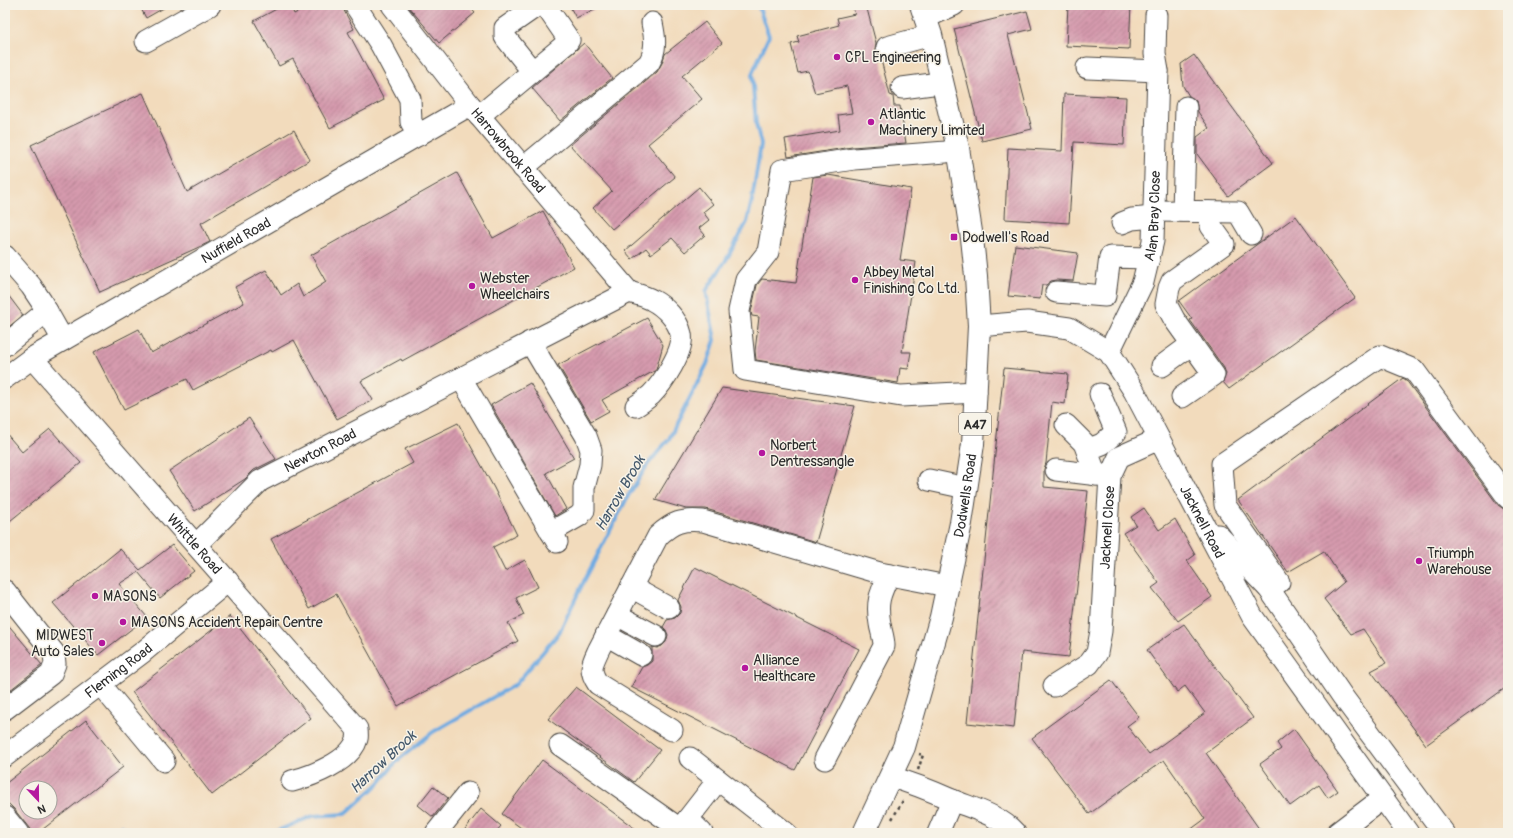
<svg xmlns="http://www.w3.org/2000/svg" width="1513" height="838" viewBox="0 0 1513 838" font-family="Pangolin,sans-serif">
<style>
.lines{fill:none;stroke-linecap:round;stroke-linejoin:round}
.stream{stroke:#71abe1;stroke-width:4}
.building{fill:url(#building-hatch);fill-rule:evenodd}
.minor-casing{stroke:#494541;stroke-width:23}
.major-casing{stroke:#494541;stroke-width:24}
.path{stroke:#494541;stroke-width:2.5;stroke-dasharray:3 3;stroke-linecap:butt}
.minor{stroke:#fff;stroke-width:21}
.major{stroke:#fff;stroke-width:22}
.poi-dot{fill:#b5179e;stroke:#f7f3e8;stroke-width:1.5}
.labels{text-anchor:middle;stroke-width:3;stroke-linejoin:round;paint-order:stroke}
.shield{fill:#f7f3e8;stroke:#686764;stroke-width:1}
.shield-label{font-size:13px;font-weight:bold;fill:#2b2b2b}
.poi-label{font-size:14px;fill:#2b2b2b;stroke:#f7f3e8;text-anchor:start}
.street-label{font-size:14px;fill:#2b2b2b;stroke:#f7f3e8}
.water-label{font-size:15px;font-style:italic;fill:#44586b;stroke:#f7f3e8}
</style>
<defs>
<pattern id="building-hatch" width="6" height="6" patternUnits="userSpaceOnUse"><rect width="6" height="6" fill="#d59aad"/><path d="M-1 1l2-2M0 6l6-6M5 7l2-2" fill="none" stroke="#ad7e8d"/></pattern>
</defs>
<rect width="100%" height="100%" fill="#f7f3e8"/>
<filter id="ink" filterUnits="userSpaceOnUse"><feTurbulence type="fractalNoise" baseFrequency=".025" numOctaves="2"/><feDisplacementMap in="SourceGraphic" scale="8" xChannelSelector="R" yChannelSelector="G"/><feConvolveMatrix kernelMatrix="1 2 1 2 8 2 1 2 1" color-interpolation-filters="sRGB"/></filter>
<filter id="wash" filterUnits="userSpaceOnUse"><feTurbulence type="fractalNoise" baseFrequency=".012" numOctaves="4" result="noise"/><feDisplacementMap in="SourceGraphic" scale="16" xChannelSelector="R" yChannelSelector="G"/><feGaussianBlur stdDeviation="0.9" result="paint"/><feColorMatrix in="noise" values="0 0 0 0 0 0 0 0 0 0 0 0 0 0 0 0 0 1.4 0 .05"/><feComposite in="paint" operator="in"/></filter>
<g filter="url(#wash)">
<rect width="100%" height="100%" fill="#f2dbbc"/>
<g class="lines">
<!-- stream -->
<g class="stream">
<path d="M 104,833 L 121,826 L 137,833"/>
<path d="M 272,833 L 313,816 L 345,814 L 379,783 L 397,761 L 433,732 L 516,684 L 559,633 L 584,581 L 628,496 L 648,464 L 669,439 L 707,364 L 715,340 L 706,291 L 726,260 L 747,222 L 752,200 L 761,144 L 756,124 L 752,74 L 769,36 L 758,5"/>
</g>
</g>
<g id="blocks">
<!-- building -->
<g class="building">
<path d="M 139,5 L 169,5 L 146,18 Z"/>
<path d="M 284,5 L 290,5 L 294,14 L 311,5 L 341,5 L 354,29 L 348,32 L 384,100 L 330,128 L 293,59 L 279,66 L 254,21 Z"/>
<path d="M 407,5 L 468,5 L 475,13 L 439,43 Z"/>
<path d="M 569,5 L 603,5 L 576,18 Z"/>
<path d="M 852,5 L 866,5 L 876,43 L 875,50 L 880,56 L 890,95 L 893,96 L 894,106 L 900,106 L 906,143 L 852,147 L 788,157 L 785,139 L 840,130 L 838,115 L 852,113 L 847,86 L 815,93 L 808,71 L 798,73 L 791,44 L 799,42 L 797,36 L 839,25 L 837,18 L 855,14 Z"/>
<path d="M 1068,5 L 1131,5 L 1129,49 L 1066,46 Z"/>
<path d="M 1027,11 L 1032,29 L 1008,35 L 1032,129 L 982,141 L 954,29 Z"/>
<path d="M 705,22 L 722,43 L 682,76 L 702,99 L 648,144 L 675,177 L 612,229 L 593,208 L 612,191 L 570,145 L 657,72 L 662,63 L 665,54 Z"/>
<path d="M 584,43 L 612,78 L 560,121 L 532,88 Z"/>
<path d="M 1194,55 L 1273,163 L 1228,196 L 1197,154 L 1197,137 L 1209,128 L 1198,112 L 1196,101 L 1189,96 L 1183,86 L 1181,64 Z"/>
<path d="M 143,93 L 187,192 L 294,130 L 310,160 L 201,223 L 210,242 L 100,292 L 31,145 Z"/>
<path d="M 1064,94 L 1126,97 L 1124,145 L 1074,142 L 1069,223 L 1005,219 L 1008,148 L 1062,151 Z"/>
<path d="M 457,173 L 493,238 L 543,211 L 574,267 L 402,361 L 401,359 L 361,381 L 373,400 L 337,419 L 294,340 L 272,352 L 271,350 L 193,390 L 187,379 L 124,410 L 94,352 L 139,329 L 151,353 L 244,303 L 235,287 L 266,270 L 281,295 L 297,284 L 303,297 L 326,282 L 311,255 Z"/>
<path d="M 828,175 L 911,189 L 900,260 L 916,262 L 902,352 L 911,352 L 908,369 L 900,368 L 898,383 L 756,360 L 755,351 L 759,317 L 752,316 L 751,312 L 757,285 L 762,279 L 796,283 L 813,177 Z"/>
<path d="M 699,187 L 713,204 L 703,212 L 709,220 L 699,228 L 705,235 L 685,252 L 672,238 L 651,254 L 646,248 L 632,259 L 625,251 Z"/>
<path d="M 1296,216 L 1355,298 L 1229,389 L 1223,382 L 1226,374 L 1224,368 L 1190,320 L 1192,319 L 1179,301 Z"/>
<path d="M 1015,245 L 1078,253 L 1073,281 L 1057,280 L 1051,281 L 1046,285 L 1042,285 L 1040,299 L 1008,296 Z"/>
<path d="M 5,291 L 23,315 L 5,330 Z"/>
<path d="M 647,318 L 663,345 L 656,370 L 602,400 L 609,411 L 591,421 L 558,365 Z"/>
<path d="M 1004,368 L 1068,374 L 1065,404 L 1052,402 L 1046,463 L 1044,469 L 1044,487 L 1088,491 L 1069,657 L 1022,652 L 1014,728 L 967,723 Z"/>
<path d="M 1403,378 L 1406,380 L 1498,505 L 1508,512 L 1508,686 L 1426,745 L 1371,671 L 1386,663 L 1363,629 L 1351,634 L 1324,599 L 1344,582 L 1324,551 L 1288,572 L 1238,500 Z"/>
<path d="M 530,383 L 574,458 L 546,473 L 566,509 L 555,516 L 491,405 Z"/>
<path d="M 722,388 L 855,406 L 816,542 L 706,509 L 686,509 L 655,500 Z"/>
<path d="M 249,418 L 276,459 L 254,470 L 245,479 L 195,511 L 169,471 Z"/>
<path d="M 458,423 L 494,488 L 517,535 L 493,547 L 505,571 L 525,560 L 538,587 L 516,598 L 524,615 L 508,623 L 518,641 L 398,706 L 336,594 L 309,609 L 271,539 L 413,463 L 405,449 Z"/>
<path d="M 50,429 L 81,463 L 5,525 L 5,432 L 22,452 Z"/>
<path d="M 1144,508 L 1159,530 L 1175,519 L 1195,555 L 1187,561 L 1212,597 L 1178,621 L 1152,588 L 1159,583 L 1123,533 L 1136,525 L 1131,517 Z"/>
<path d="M 172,545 L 194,571 L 160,598 L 138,572 L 119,584 L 147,617 L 98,655 L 53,603 L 120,549 L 140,570 Z"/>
<path d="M 695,567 L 859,649 L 795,770 L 631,687 L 642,667 L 647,665 L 652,661 L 652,647 L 657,648 L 662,646 L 666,642 L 668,635 L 666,630 L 663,627 L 667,620 L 675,618 L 680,613 L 681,607 L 678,600 Z"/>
<path d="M 230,616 L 311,718 L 212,795 L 132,692 Z"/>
<path d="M 5,621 L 42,665 L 5,694 Z"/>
<path d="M 1184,624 L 1253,718 L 1206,753 L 1262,833 L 1186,833 L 1205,819 L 1164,760 L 1089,814 L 1032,738 L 1111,680 L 1139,717 L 1127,726 L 1149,754 L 1205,713 L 1185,686 L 1177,692 L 1147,650 Z"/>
<path d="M 576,687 L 660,750 L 634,782 L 548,719 Z"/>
<path d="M 86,720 L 123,767 L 38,833 L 33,833 L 14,809 L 5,800 L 5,784 ZM 26,788 L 50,788 L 50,812 L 26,812 Z"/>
<path d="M 1294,729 L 1338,791 L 1328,798 L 1319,785 L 1290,806 L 1260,764 L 1281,749 L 1277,743 Z"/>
<path d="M 542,760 L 641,833 L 528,833 L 502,814 Z"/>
<path d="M 433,786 L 448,798 L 433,817 L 418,805 Z"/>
<path d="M 481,809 L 501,826 L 495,833 L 462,833 Z"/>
</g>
</g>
</g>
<g filter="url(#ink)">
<use href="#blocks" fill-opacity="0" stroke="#494541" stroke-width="1"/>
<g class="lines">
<defs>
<g id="minor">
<path d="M 355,5 L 381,45 L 410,99 L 411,122 L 419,135"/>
<path id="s1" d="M 392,5 L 470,105 L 629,292"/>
<path d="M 925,18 L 954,5"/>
<path d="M 146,41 L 210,5"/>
<path d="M 887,47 L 931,35"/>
<path d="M 1087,68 L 1158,71"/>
<path d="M 532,71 L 505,37 L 505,28 L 538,5"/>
<path d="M 902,88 L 932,84 L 942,81"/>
<path d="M 479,116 L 567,43 L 569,40 L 547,8 L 542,5"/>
<path d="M 958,148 L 946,152 L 854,159 L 782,170 L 768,252 L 746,280 L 739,311 L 745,370 L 901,396 L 976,392"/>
<path d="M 523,168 L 649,63 C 657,49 655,37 652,23"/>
<path d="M 1154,211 L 1238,212 L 1251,234"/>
<path d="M 1183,211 L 1186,107"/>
<path d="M 1122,223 L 1132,219 L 1154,217"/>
<path d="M 5,256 L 31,286 L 41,301 L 63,340"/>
<path d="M 629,292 C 636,294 645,296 652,300 C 664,306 678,320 681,334 C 685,350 662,384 651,395 C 646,399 641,403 636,406"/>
<path d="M 1056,292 L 1105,296 L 1110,257 L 1149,258"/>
<path id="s2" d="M 979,326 L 1027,322 L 1069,328 L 1109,352 L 1134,391 L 1252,616 L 1408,833"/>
<path d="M 530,342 L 586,436 L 591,450 L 590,465 L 584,488 L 584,510 L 579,516 L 551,532"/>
<path d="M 5,345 L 47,311"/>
<path id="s3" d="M 1109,352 L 1143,282 L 1153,241 L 1158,71 L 1155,54 L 1156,15"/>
<path id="s4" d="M 32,358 L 357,729 C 357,732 358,736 357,739 C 351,761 312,776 292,781"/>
<path d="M 1162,366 L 1192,344"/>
<path id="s5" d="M 5,378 L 32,358 L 470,105"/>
<path d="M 461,378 L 557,542"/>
<path d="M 1182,397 L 1214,375 L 1174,319 L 1166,304 L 1169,288 L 1172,281 L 1224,244 L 1211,226 L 1209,212"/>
<path d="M 1066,425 L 1084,443 L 1096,475"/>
<path d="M 1087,450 L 1102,444 L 1116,432 L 1100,394"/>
<path d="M 1056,470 L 1107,476"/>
<path d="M 929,480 L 966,488"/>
<path d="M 1215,535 L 1218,535 L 1269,589 L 1343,697 L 1444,833"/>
<path id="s6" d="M 196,545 L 260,481 L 629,292"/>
<path d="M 631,587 L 669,608"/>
<path d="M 1269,589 L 1279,582 L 1225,505 L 1222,464 L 1380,356 L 1414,370 L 1508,498"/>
<path d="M 5,591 L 54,653 L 55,664 L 51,674 L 5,709"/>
<path d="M 617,615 L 656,636"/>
<path d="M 606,635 L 641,655"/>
<path d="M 100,684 L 164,761"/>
<path id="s7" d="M 1054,686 L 1089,664 L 1097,653 L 1101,631 L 1110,476 L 1119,457 L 1159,439"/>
<path d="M 672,730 L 598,684 C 588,669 592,664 599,649 L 658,536 C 673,522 682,519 703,521 L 880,573 L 947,586"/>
<path d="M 560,745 L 680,829 L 718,780"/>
<path id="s8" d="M 5,756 L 143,652 L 228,581"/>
<path d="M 690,758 L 786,833"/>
<path d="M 825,759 L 884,646 C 884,638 881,631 880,624 C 876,602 880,594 889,575"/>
<path d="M 891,777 C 912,783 932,791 952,800 C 974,809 999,815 1015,833"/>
<path d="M 5,817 L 18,833"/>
<path d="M 688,819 L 702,833"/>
<path d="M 436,833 L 468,793"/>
<path d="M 938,833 L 952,800"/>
<path d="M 1337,833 L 1383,798"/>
</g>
<g id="major">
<path id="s9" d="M 864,833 L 904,747 L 941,617 L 961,523 L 973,444 L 979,326 L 976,276 L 972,238 L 958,148 L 931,35 L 921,5"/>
</g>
</defs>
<!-- minor casing -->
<use href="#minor" class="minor-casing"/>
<!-- major casing -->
<use href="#major" class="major-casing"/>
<!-- path -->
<g class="path">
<path d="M 918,770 L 923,755 L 919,754"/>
<path d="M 892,819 L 904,799"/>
</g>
<!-- minor -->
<use href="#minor" class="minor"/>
<!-- major -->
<use href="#major" class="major"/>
</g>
</g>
<!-- markers -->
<g class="poi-dot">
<circle cx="837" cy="57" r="4"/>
<circle cx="871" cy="122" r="4"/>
<rect x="950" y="233" width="8" height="8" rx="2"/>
<circle cx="855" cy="280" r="4"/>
<circle cx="472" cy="286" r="4"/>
<circle cx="762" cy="453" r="4"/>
<circle cx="1419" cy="561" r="4"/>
<circle cx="95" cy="596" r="4"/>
<circle cx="123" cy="622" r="4"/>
<circle cx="102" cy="643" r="4"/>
<circle cx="745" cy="668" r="4"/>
</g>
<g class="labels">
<!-- shield labels -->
<rect class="shield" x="959" y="413" width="32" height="22" rx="3"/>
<g class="shield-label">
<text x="975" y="429">A47</text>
</g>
<!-- poi labels -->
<g class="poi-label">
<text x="845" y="62">CPL Engineering</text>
<text x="879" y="119">Atlantic<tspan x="879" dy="16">Machinery Limited</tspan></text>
<text x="962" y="242">Dodwell's Road</text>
<text x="863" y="277">Abbey Metal<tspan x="863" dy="16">Finishing Co Ltd.</tspan></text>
<text x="480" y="283">Webster<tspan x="480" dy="16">Wheelchairs</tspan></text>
<text x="770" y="450">Norbert<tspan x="770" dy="16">Dentressangle</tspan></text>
<text x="1427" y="558">Triumph<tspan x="1427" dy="16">Warehouse</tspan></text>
<text x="103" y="601">MASONS</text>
<text x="131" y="627">MASONS Accident Repair Centre</text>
<text x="94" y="640" text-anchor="end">MIDWEST<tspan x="94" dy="16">Auto Sales</tspan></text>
<text x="753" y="665">Alliance<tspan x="753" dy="16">Healthcare</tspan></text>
</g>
<!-- street labels -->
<g class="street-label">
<text dy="5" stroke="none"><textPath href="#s1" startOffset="186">Harrowbrook Road</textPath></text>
<text dy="5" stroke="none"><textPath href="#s3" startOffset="145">Alan Bray Close</textPath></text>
<text dy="5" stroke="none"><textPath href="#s5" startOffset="269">Nuffield Road</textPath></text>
<text dy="5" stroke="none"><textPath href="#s6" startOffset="158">Newton Road</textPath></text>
<text dy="5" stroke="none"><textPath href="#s9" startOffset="354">Dodwells Road</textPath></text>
<text dy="5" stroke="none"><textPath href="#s2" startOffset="331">Jacknell Road</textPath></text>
<text dy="5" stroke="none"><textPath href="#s7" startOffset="181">Jacknell Close</textPath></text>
<text dy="5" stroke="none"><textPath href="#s4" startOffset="247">Whittle Road</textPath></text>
<text dy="5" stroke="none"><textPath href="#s8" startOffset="142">Fleming Road</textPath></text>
</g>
<!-- water labels -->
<g class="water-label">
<text transform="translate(620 493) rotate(-60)" y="5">Harrow Brook</text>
<text transform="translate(383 762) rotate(-43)" y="5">Harrow Brook</text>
</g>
</g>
<!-- margin -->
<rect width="1513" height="838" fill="none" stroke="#f7f3e8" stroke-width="20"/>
<!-- north arrow -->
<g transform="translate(38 800) rotate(158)"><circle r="19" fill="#f7f3e8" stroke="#a5a39c"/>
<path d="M0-3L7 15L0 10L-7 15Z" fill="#b5179e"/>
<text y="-6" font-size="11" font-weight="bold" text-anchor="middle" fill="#2b2b2b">N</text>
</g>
</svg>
